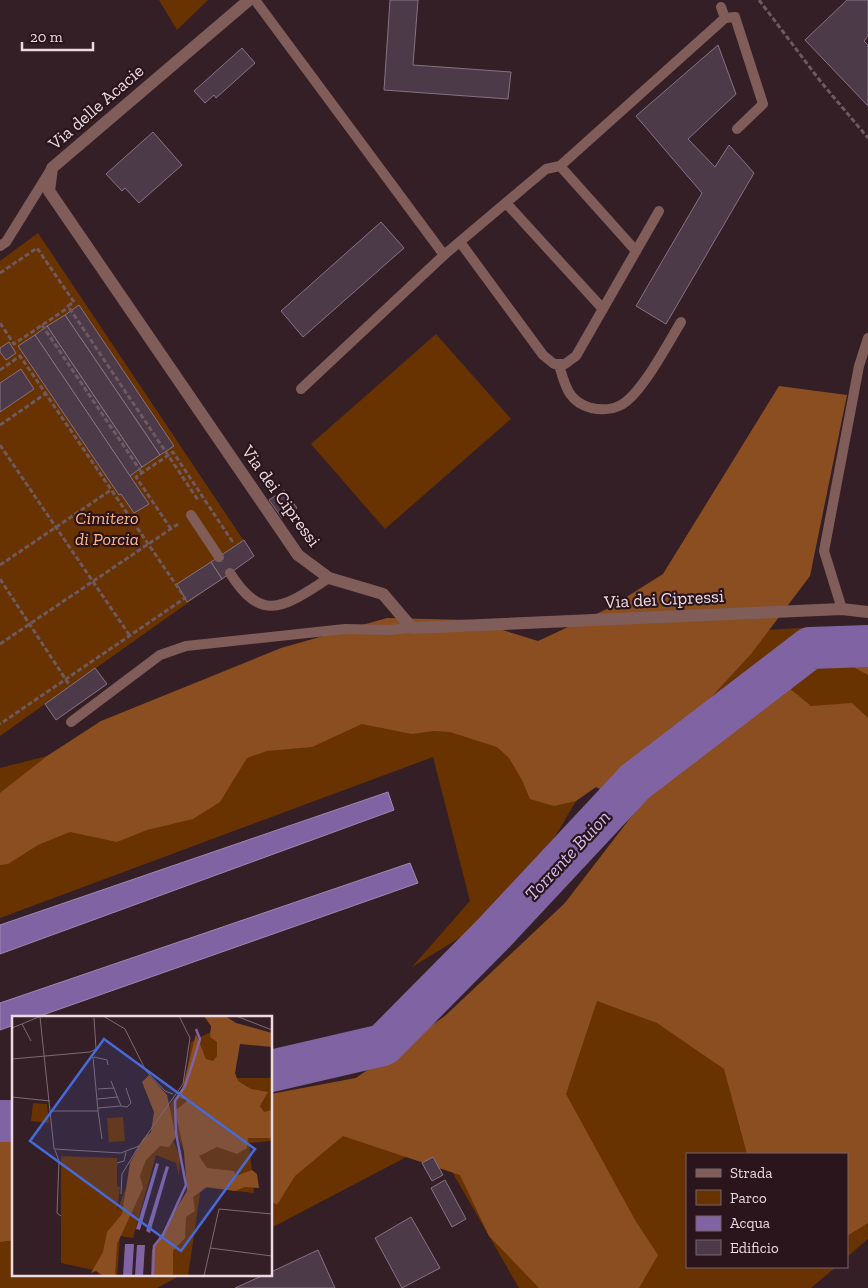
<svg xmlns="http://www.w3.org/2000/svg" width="868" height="1288" viewBox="0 0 868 1288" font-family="'Zilla Slab',serif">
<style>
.green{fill:#693201}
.forest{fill:#8b4e20}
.water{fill:#8063a3;stroke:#a087b5}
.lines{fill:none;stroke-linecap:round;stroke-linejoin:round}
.river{stroke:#8063a3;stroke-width:42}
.building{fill:#4c3a49;stroke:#867283}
.path{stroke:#6d595f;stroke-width:3;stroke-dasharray:5 2.5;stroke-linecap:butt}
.service{stroke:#805d59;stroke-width:10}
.minor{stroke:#805d59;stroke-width:12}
.labels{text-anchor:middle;stroke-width:4.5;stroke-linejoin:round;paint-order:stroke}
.street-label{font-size:18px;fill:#ebdbdf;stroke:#2a151c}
.park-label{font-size:18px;font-style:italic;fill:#feb586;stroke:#2a151c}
.water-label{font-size:19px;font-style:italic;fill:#d3bdf3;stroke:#2a151c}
.inset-river{fill:none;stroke:#8063a3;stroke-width:2.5}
.inset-road{fill:none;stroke:#7e6a70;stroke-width:1}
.view{fill:#466ad9;fill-opacity:0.15;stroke:#466ad9;stroke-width:2.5}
.inset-edge{fill:none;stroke:#ebdbdf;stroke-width:2.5}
</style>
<rect width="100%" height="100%" fill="#351f26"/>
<!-- green -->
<g class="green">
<path d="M 159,0 L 208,0 L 177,30 Z"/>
<path d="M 38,233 L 254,556 L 96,668 L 107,684 L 56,720 L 45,704 L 0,736 L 0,261 Z"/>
<path d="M 436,334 L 511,419 L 385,529 L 311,444 Z"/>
<path d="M 817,627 L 868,629 L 868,1239 L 847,1257 L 847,1154 L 687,1154 L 687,1267 L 836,1267 L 811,1288 L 519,1288 L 435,1142 L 271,1228 L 271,1094 L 356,1078 L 445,1016 L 565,903 L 668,769 L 733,632 Z"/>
<path d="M 329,666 L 601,759 L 515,904 L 412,967 L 470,901 L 433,757 L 0,918 L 0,768 L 47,756 Z"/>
<path d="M 14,1113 L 14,1274 L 183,1274 L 157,1288 L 0,1288 L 0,1114 Z"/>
</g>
<!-- forest -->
<g class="forest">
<path d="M 779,386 L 847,395 L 810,576 L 751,654 L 693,717 L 667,751 L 637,779 L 612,795 L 596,787 L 576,801 L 554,806 L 530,799 L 522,780 L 509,758 L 497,747 L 450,732 L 434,731 L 412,734 L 362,724 L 312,747 L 267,751 L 247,758 L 220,802 L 193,819 L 147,830 L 117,842 L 70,832 L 38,845 L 8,864 L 0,865 L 0,793 L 47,756 L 101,721 L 281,648 L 387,618 L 470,620 L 538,641 L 609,608 L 663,574 Z"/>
<path d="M 868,652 L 868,675 L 846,663 Z"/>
<path d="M 777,678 L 811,706 L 852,703 L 868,718 L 868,1223 L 847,1236 L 847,1154 L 747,1154 L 724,1069 L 657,1023 L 597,1001 L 566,1094 L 635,1220 L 658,1255 L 639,1288 L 539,1288 L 489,1236 L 460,1175 L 343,1136 L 295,1176 L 277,1205 L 271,1201 L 271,1094 L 356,1078 L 445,1016 L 565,903 L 668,769 L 752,689 Z"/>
<path d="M 14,1113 L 14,1240 L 0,1242 L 0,1114 Z"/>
</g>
<!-- water -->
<g class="water">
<path d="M 388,792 L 394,810 L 0,954 L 0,925 Z"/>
<path d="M 410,863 L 418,883 L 37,1017 L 14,1017 L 14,1025 L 0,1030 L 0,1003 Z"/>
</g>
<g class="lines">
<!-- river -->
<g class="river">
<path d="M 271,1071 L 383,1045 L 492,935 L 635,782 L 810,648 L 868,646"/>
<path d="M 0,1121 L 14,1121"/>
</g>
</g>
<!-- building -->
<g class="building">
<path d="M 390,0 L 418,0 L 413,65 L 511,72 L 508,99 L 384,90 Z"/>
<path d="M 847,0 L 868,0 L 868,36 L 864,41 L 868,45 L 868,106 L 805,40 Z"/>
<path d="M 718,45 L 736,94 L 688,139 L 715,167 L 729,145 L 754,173 L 666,324 L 636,306 L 702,193 L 636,116 Z"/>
<path d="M 242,48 L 255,63 L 216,98 L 214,95 L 205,103 L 194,91 Z"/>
<path d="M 153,132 L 182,165 L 139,203 L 125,188 L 122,191 L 106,174 Z"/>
<path d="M 381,222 L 404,248 L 303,337 L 281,311 Z"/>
<path d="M 79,305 L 174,446 L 160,455 L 65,315 Z"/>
<path d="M 65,315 L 160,455 L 142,467 L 47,326 Z"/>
<path d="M 47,326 L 142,467 L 130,476 L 35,335 Z"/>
<path d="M 35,335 L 149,504 L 134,513 L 121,494 L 119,495 L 18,346 Z"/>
<path d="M 9,342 L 16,353 L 6,360 L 0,352 L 0,348 Z"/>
<path d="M 21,369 L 34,389 L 0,412 L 0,383 Z"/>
<path d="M 284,490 L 297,508 L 282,518 L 269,500 Z"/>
<path d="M 244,540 L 254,556 L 222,579 L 211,562 Z"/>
<path d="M 211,562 L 222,579 L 187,602 L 177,584 Z"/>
<path d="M 95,668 L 107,684 L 56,720 L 45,704 Z"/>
<path d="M 433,1157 L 443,1175 L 432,1181 L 422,1163 Z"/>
<path d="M 445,1180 L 466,1219 L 452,1227 L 431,1188 Z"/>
<path d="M 411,1217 L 440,1268 L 402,1288 L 375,1238 Z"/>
<path d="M 318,1250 L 335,1288 L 235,1288 L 266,1274 L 271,1274 L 271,1272 Z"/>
</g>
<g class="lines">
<!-- path -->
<g class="path">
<path d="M 759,0 L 821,82 L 868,138"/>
<path d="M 0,273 L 37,248 L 74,302 L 68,306 L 198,500"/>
<path d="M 0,323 L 14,344 L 69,307"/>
<path d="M 42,325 L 142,473"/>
<path d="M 0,370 L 20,356 L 185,598 L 0,724"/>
<path d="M 0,425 L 45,394"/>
<path d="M 0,445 L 130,636"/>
<path d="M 171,529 L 136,477 L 173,452 L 232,541 L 229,543"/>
<path d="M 0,565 L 111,490"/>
<path d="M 0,579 L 70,686"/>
<path d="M 0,644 L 178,524"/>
</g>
<!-- service -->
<g class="service">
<path d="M 255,0 L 444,255 L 301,389"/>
<path d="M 725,18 L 735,17 L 763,104 L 737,129"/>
<path d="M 560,166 L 636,251"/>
<path d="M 506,203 L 603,309"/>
<path d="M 460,242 L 543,355 L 554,364 L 565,364 L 576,356 L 659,211"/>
<path d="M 0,246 L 6,242 L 50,171"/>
<path d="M 444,255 L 546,169 L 560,166 L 725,18 L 721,7"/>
<path d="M 559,365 C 565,385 568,402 591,408 C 601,410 612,410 621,405 C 641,395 668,343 681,322"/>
<path d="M 191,515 L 219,557"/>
<path d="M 230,573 C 263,626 286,605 329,578"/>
<path d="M 842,609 L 824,551 L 859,366 L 868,338"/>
<path d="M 71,722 L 160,655 L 186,646 L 345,629 L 389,630 L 412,628"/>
</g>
<!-- minor -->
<path class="minor" d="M 249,0 L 52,168 L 49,191 L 298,555 L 329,578 L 383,594 L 412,628 L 842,609 L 868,612"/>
</g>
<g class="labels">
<!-- street labels -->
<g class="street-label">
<text transform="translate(96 107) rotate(-41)" y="6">Via delle Acacie</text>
<text transform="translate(281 496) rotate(54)" y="6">Via dei Cipressi</text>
<text transform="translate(664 599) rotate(-3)" y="6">Via dei Cipressi</text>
</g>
<!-- park labels -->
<g class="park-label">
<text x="107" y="524">Cimitero<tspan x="107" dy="21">di Porcia</tspan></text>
</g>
<!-- water labels -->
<g class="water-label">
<text transform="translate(567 855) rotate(-47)" y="7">Torrente Buion</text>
</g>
</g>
<!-- overview -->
<g transform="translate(12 1016)">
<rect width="260" height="260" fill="#351f26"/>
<path d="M 220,5 L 221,62 L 260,62 L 260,125 L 237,127 L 242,177 L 189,171 L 176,260 L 139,260 L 140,234 L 175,175 L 172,135 L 155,93 L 173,68 L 179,26 ZM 21,87 L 35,88 L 37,107 L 19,105 ZM 111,101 L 113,125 L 97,126 L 95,102 ZM 159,119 L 168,141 L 167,159 L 164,147 L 144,139 L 121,222 L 108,220 L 105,260 L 87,260 L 86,255 L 49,247 L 49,140 L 105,142 L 105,170 L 108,171 L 105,195 L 125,143 Z" fill="#693201"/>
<path d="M 192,0 L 213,0 L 224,7 L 260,17 L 260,31 L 228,28 L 223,57 L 226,65 L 239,73 L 256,76 L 248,90 L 252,96 L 260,94 L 260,122 L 236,122 L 235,132 L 225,138 L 205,131 L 187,140 L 195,152 L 222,155 L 224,160 L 240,154 L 245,158 L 247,172 L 233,171 L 223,175 L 195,171 L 181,181 L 183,195 L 174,201 L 173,222 L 161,235 L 161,260 L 139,260 L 140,234 L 175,175 L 172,135 L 163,95 L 176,84 L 168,82 L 184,18 L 194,43 L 201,45 L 205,40 L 205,26 L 198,21 L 199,10 ZM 137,59 L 155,79 L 164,121 L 157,131 L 148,130 L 134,144 L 128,160 L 131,172 L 105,228 L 103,260 L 92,260 L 84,255 L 79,257 L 91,236 L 95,216 L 110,198 L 118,147 L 131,123 L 139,116 L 142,96 L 130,66 Z" fill="#8b4e20"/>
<path d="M 144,147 L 147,148 L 128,214 L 124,213 ZM 154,150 L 157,151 L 138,217 L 134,215 ZM 113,228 L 122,228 L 120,260 L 111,260 ZM 125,229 L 133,229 L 131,260 L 123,260 Z" fill="#8063a3"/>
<path class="inset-river" d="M 141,260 L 142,230 L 151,219 L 174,169 L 164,117 L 163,85 L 173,70 L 181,46 L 188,23 L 184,13"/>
<path class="inset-road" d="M 91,0 L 113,13 L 134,55 L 153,75 L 161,78M 224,0 L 260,14M 28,1 L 42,133 L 109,137 L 127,130 L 171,68 L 178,22 L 167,0M 10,8 L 19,25M 0,12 L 29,0M 81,41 L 86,95M 82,41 L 95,44 L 96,49M 0,43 L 78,36 L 84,33 L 82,2M 86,73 L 102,72M 0,81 L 38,85M 85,83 L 106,81M 109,90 L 115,91 L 119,87 L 114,72M 86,92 L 109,90 L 99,65M 39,95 L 86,95 L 90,123M 43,134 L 47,145 L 45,197 L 49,200M 105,147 L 112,145 L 114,136M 109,178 L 110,158 L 127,130M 198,232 L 260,240M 192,260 L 207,193 L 260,198"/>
<path class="view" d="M 92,23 L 243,133 L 169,235 L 18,125 Z"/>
<rect width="260" height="260" class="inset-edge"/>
</g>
<!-- legend -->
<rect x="686" y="1153" width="162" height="115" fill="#2a151c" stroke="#77646a"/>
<rect x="696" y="1169" width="25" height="8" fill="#805d59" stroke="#77646a"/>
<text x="730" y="1178" font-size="15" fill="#ebdbdf">Strada</text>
<rect x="696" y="1190" width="25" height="15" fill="#693201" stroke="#77646a"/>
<text x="730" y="1203" font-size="15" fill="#ebdbdf">Parco</text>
<rect x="696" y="1216" width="25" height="15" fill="#8063a3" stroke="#77646a"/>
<text x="730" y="1228" font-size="15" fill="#ebdbdf">Acqua</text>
<rect x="696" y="1240" width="25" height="15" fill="#4c3a49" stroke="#77646a"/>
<text x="730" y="1253" font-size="15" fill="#ebdbdf">Edificio</text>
<!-- scale -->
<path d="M22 42v8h71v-8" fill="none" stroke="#ebdbdf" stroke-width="2.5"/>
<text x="30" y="42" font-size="15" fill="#ebdbdf" stroke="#2a151c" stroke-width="4" paint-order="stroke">20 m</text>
</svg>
